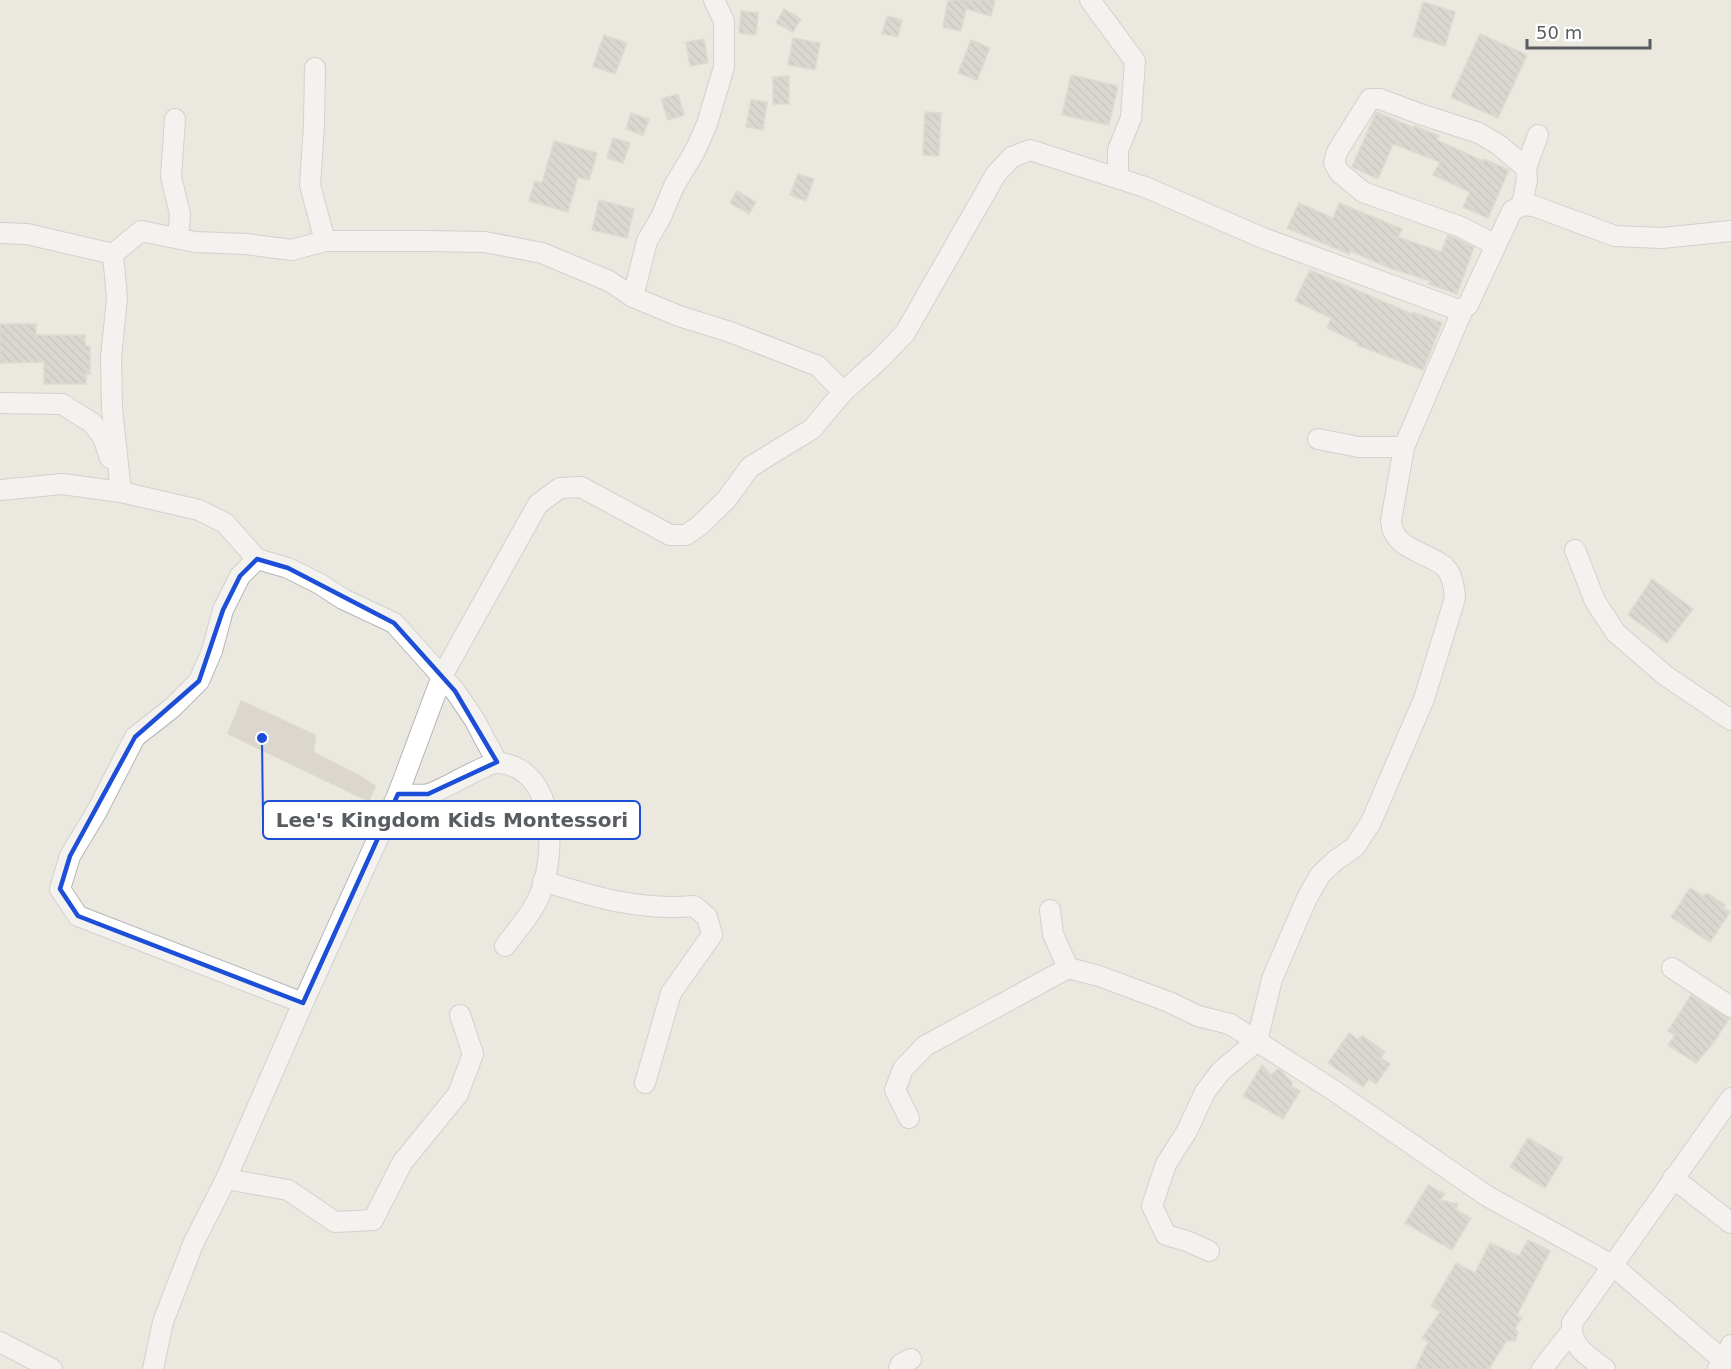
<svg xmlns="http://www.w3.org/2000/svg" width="1731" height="1369" viewBox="0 0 1731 1369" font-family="'DejaVu Sans',sans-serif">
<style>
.education{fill:#dbd7ce}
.building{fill:url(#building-back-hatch);stroke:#cfcabf;stroke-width:1.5}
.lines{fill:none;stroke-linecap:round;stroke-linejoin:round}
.minor-casing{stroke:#b3b6ba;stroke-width:22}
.minor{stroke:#fff;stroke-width:20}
.marked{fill:none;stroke:#1d4ed8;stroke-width:4.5;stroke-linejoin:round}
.leader{fill:none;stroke:#1d4ed8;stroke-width:2}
.callout-dot{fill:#1d4ed8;stroke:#fff;stroke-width:2}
.callout{fill:#fff;stroke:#1d4ed8;stroke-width:2}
.callout-label{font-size:20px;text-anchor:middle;font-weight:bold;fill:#595c60}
</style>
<defs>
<pattern id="building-back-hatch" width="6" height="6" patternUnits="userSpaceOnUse" patternTransform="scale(1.5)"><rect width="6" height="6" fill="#c6c3be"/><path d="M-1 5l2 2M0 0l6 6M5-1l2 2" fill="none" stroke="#a4a29e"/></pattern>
</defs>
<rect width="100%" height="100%" fill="#ebe8e0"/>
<!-- education -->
<path class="education" d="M 241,700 L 316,735 L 314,752 L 361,776 L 376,786 L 369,802 L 227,734 Z"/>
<!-- building -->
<g class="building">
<path d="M 948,0 L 995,0 L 991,16 L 966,9 L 961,31 L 943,27 Z"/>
<path d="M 1423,2 L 1455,12 L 1445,46 L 1413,36 Z"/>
<path d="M 784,9 L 801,19 L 793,32 L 776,23 Z"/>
<path d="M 741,11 L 758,13 L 756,35 L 739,33 Z"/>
<path d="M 887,16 L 902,20 L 898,37 L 882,34 Z"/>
<path d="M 1480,34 L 1527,55 L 1498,118 L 1451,97 Z"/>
<path d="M 604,35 L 627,43 L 615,74 L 593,66 Z"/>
<path d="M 793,38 L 820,43 L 815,70 L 788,65 Z"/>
<path d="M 704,39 L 708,63 L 690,66 L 686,42 Z"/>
<path d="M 971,40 L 990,48 L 977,80 L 958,73 Z"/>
<path d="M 1071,75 L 1118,86 L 1109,125 L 1062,115 Z"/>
<path d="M 789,76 L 789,104 L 773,104 L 773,77 Z"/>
<path d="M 678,94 L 684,115 L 668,120 L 661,99 Z"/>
<path d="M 751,100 L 767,102 L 763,130 L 746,127 Z"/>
<path d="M 925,112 L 941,113 L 939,156 L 923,155 Z"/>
<path d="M 1376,112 L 1414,128 L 1415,126 L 1439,136 L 1437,140 L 1483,161 L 1484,159 L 1509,170 L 1488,218 L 1463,207 L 1470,192 L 1433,175 L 1440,162 L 1393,144 L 1378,179 L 1352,167 Z"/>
<path d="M 631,113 L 649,119 L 643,135 L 626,129 Z"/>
<path d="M 613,138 L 630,143 L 623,163 L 607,158 Z"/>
<path d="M 554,141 L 597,153 L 589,180 L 578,177 L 568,212 L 529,201 L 535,181 L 542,183 Z"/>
<path d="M 798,174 L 814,179 L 806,201 L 790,195 Z"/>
<path d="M 737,191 L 756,202 L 749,214 L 730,203 Z"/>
<path d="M 599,200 L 634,209 L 627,238 L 592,230 Z"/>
<path d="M 1299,203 L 1333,218 L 1339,203 L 1402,229 L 1398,237 L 1441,252 L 1448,235 L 1474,247 L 1457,294 L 1429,284 L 1430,281 L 1390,268 L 1350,251 L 1349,254 L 1287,228 Z"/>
<path d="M 1310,270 L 1412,314 L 1413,312 L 1442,323 L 1423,370 L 1357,345 L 1358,343 L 1327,328 L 1331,318 L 1295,301 Z"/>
<path d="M 0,324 L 36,324 L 36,335 L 85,335 L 85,346 L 90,346 L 90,374 L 86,374 L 86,384 L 44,384 L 44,362 L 0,363 Z"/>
<path d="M 1652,579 L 1693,609 L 1667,643 L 1628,615 Z"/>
<path d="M 1690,888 L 1703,896 L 1707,893 L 1725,905 L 1723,908 L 1730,912 L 1710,942 L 1671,917 Z"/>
<path d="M 1691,995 L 1729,1019 L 1714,1042 L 1696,1063 L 1668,1045 L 1675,1035 L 1668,1031 Z"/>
<path d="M 1349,1033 L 1357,1039 L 1363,1036 L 1385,1052 L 1381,1058 L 1390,1064 L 1376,1084 L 1369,1079 L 1363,1087 L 1328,1063 Z"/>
<path d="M 1262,1065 L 1271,1075 L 1278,1069 L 1282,1072 L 1292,1082 L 1292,1087 L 1300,1091 L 1283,1119 L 1243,1096 Z"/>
<path d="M 1528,1138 L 1563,1158 L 1545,1188 L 1510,1167 Z"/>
<path d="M 1428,1185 L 1445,1194 L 1440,1200 L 1458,1204 L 1455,1209 L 1471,1218 L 1452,1250 L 1405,1223 Z"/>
<path d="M 1528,1240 L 1550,1251 L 1517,1315 L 1522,1318 L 1515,1328 L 1518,1333 L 1515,1341 L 1507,1340 L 1489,1369 L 1415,1369 L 1428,1342 L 1422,1338 L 1440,1312 L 1431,1306 L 1456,1263 L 1475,1273 L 1490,1243 L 1519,1256 Z"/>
</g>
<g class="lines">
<defs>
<g id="minor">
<path d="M 1090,0 L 1135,61 L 1131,118 L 1118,150 L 1118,178"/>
<path d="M 315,68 L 314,125 L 310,185 L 325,241"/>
<path d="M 175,119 L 171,177 L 180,214 L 178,238"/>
<path d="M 1526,168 L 1538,135"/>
<path d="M 0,233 L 27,234 L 113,254"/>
<path d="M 1496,245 L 1461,227 L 1363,192 L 1339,172 L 1334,163 L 1337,152 L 1370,99 L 1380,99 L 1420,114 L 1479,133 L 1499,145 L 1526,168 L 1527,179 L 1522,205"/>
<path d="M 633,297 L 647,241 L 661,217 L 674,186 L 695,151 L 707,124 L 724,67 L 724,21 L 714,0"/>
<path d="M 0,403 L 62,404 L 92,423 L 103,437 L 110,458"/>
<path d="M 1318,439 L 1359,447 L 1404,447"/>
<path d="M 0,490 L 62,484 L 121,492 L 199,510 L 225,523 L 257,559"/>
<path d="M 121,492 L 112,409 L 111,357 L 117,298 L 113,254 L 141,231 L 195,242 L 246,244 L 292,250 L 325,241 L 427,241 L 485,242 L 542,253 L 609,281 L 633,297 L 679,316 L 730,332 L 818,366 L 843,392"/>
<path d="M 1575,550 L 1595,601 L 1616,633 L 1666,676 L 1731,720"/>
<path d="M 398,794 C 407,794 420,796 429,794 C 445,789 489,761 500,763 C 558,770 556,857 539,897 C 531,915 516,931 505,946"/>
<path d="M 543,881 C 593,897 641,911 694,906 L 707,917 L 712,935 L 671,993 L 645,1083"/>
<path d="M 1050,910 L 1053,934 L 1068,968 L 1099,976 L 1169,1002 L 1198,1016 L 1230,1024 L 1333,1090 L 1487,1196 L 1612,1265 L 1731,1367"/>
<path d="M 1672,968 L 1731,1007"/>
<path d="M 303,1003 L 78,916 L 60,889 L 70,856 L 97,811 L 135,737 L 172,708 L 199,681 L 212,651 L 223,610 L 240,576 L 257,559 L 288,568 L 320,584 L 343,599 L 394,623 L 455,691 L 474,719 L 497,762"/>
<path d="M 909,1118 L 895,1090 L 903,1069 L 925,1046 L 1068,968"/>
<path d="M 1673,1178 L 1731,1223"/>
<path d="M 226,1179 L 288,1190 L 335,1222 L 373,1220 L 402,1163 L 458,1094 L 473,1054 L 460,1015"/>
<path d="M 1209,1251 L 1187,1241 L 1166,1235 L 1152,1206 L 1166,1164 L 1187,1131 L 1205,1092 L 1221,1071 L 1257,1041 L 1272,979 L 1307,898 L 1320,875 L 1336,860 L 1355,847 L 1371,822 L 1424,699 L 1455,598 C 1454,588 1453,575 1445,567 C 1426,551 1393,550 1391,521 L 1404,447 L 1463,309"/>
<path d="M 0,1342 L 52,1369"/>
<path d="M 153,1369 L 163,1322 L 193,1244 L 226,1179 L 303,1003 L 398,794 L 442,676 L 538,504 L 560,488 L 581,487 L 670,535 L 686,535 L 699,526 L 726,500 L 750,467 L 812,429 L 843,392 L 881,358 L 905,333 L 996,174 L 1012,157 L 1030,150 L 1145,187 L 1263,238 L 1456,309 L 1463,309 L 1468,305 L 1512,211 L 1522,205 L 1534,206 L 1615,236 L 1662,238 L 1731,231"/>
<path d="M 899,1369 L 901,1364 L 911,1359"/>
<path d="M 1542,1369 L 1571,1332"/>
<path d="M 1605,1369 C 1588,1356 1570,1347 1572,1323 L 1731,1098"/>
<path d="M 1718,1369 L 1724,1362 L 1731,1345"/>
</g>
</defs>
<!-- minor casing -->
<use href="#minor" class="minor-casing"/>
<!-- minor -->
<use href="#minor" class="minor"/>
</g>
<!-- marked area -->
<path d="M0 0H1731V1369H0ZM 257,559 L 288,568 L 394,623 L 455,691 L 497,762 L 428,794 L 398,794 L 303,1003 L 78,916 L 60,889 L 70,856 L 135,737 L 199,681 L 223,610 L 240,576 Z" fill="#ebe8e0" fill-opacity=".55" fill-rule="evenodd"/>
<path class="marked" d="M 257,559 L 288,568 L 394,623 L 455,691 L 497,762 L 428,794 L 398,794 L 303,1003 L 78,916 L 60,889 L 70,856 L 135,737 L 199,681 L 223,610 L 240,576 Z"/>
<!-- callouts -->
<path class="leader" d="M262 738L263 820"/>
<circle class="callout-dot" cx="262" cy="738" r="6"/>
<rect class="callout" x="263" y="801" width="377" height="38" rx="6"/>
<g class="callout-label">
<text x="452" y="827">Lee's Kingdom Kids Montessori</text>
</g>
<!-- scale -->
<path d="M1527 39v9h123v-9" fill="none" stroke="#595c60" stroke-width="3"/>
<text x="1536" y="39" font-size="18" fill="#595c60" stroke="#ffffff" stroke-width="4.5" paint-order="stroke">50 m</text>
</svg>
